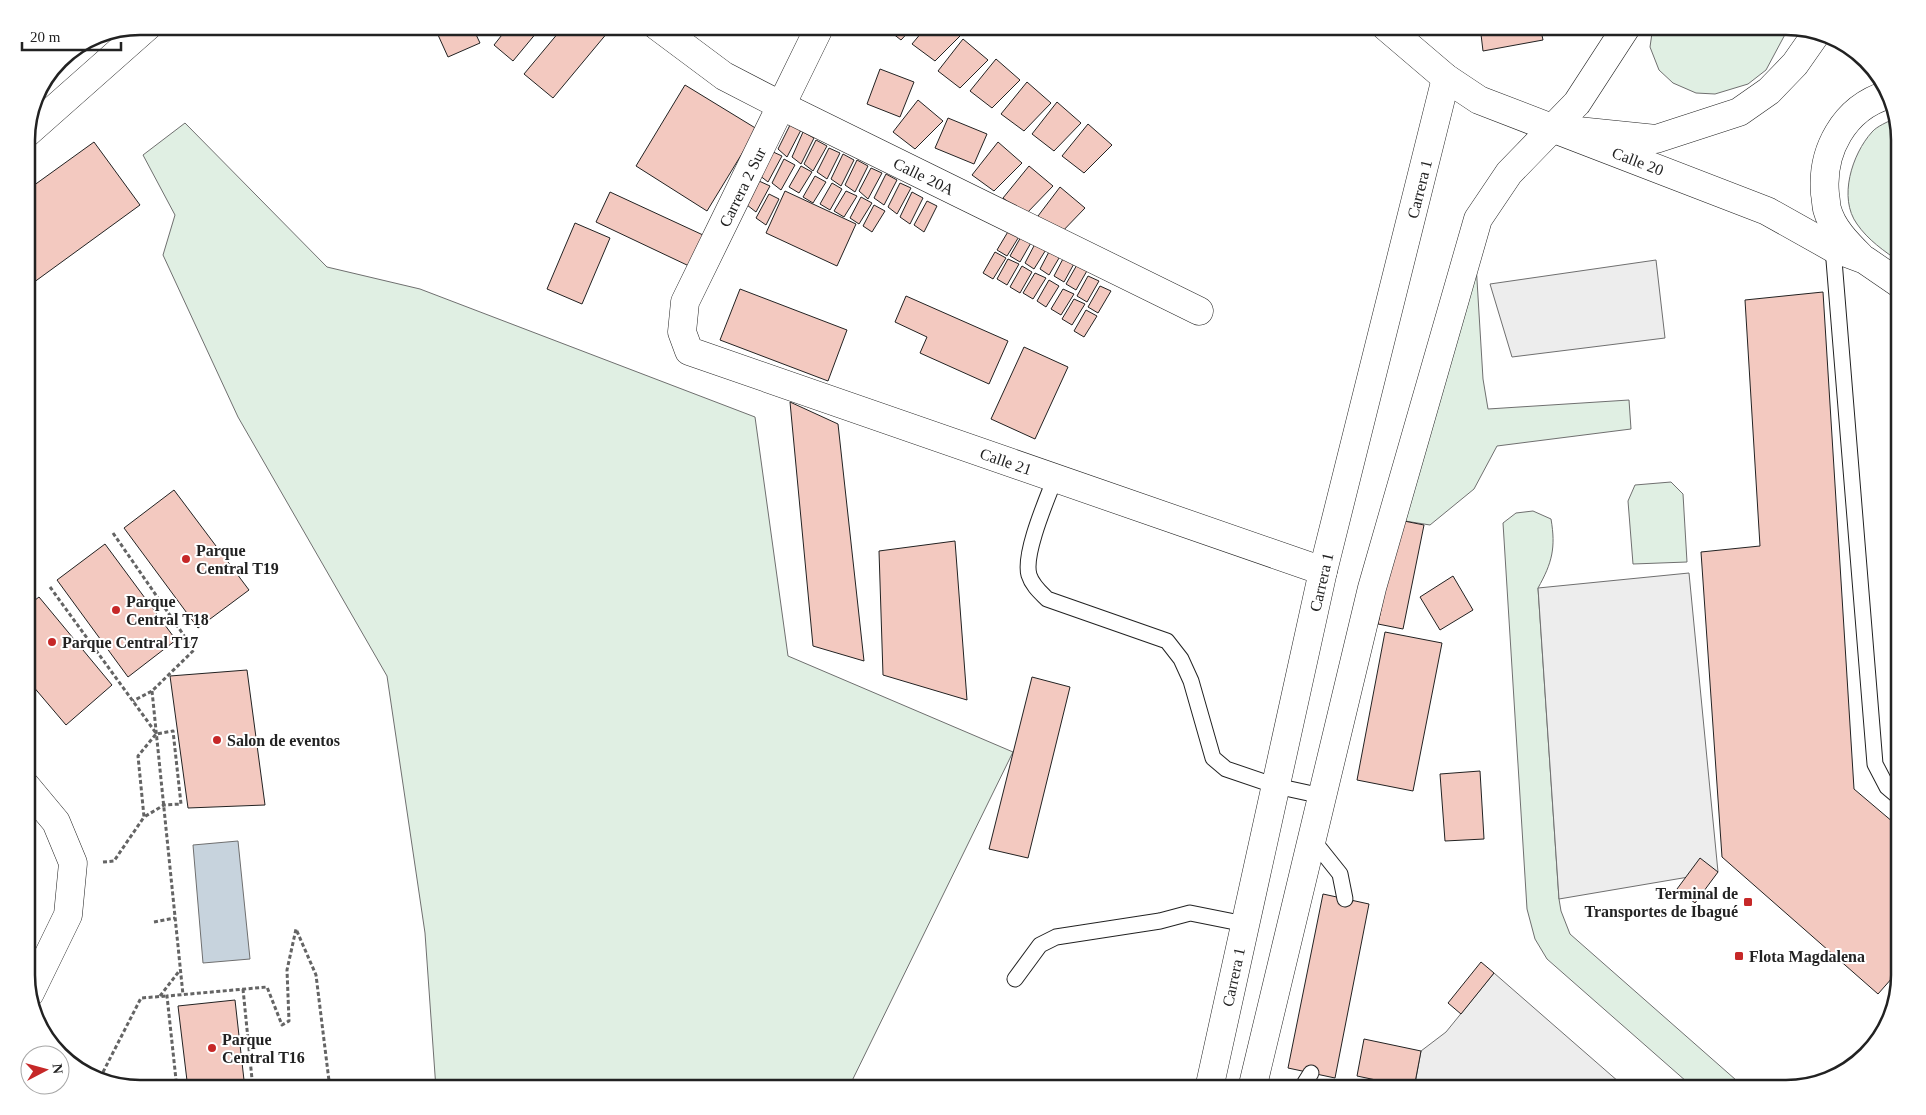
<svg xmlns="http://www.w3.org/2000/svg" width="1926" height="1115" viewBox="0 0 1926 1115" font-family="'Times New Roman',serif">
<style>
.green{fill:#e0efe3;stroke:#6f6f6f}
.parking{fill:#ededed;stroke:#6f6f6f}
.water{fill:#c7d3dd;stroke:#6f6f6f}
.building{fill:#f3c9c0;stroke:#222}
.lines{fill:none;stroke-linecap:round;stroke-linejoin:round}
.service-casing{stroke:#222;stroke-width:17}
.minor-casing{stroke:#222;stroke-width:29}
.tertiary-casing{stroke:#222;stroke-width:29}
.secondary-casing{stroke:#222;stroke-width:29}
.primary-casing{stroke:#222;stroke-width:29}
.path{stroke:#646464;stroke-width:3;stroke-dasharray:4 2.5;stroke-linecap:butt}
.service{stroke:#fff;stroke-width:15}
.minor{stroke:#fff;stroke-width:28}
.tertiary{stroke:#fff;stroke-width:28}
.secondary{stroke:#fff;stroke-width:28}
.primary{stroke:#fff;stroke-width:28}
.poi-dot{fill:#c62828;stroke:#fff;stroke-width:2}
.labels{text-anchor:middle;stroke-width:4;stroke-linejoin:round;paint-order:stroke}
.street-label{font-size:16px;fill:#222;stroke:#fff}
.poi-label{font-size:16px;font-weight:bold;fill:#222;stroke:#fff;text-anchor:start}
.rim{fill:none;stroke:#222;stroke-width:2.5}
</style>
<rect width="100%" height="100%" fill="#fff"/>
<!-- green -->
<g class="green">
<path d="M 1653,26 L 1786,26 L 1789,27 L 1766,70 L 1748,84 L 1715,94 L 1696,93 L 1673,83 L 1659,70 L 1650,47 Z"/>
<path d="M 1895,118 L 1900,132 L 1900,262 C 1884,251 1868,240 1857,224 C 1838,198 1852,154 1872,132 C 1877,126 1888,122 1895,118 Z"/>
<path d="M 185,123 L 327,267 L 420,289 L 755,417 L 788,656 L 1013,752 L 848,1089 L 436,1089 L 425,933 L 387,676 L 238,417 L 163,255 L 175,215 L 143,155 Z"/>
<path d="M 1475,247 L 1483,379 L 1488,409 L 1629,400 L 1631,429 L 1497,446 L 1474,489 L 1430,525 L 1399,520 Z"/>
<path d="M 1671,482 L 1683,494 L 1687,562 L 1633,564 L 1628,501 L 1635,485 Z"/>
<path d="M 1533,511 L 1551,519 C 1556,548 1552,563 1538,588 L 1559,899 L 1561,911 L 1570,934 L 1736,1080 L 1765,1086 L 1778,1083 L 1785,1089 L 1695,1089 L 1547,959 L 1535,939 L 1527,909 L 1503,523 L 1516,513 Z"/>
</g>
<!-- parking -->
<g class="parking">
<path d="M 1656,260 L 1665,338 L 1512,357 L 1490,284 Z"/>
<path d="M 1689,573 L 1718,872 L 1559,899 L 1538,588 Z"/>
<path d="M 1494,973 L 1627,1089 L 1414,1089 L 1421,1051 L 1446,1032 Z"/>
</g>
<!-- water -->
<path class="water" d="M 238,841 L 250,959 L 203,963 L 193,845 Z"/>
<!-- building -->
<g class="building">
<path d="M 434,26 L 472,26 L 480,43 L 448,57 Z"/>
<path d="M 509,26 L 542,26 L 513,61 L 494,45 Z"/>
<path d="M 564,26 L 613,26 L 553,98 L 524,74 Z"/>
<path d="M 883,26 L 914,26 L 901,40 Z"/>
<path d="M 927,26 L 955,26 L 963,33 L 935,61 L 912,44 Z"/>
<path d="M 1480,26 L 1540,26 L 1543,40 L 1483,51 Z"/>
<path d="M 963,39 L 988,60 L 960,88 L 938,71 Z"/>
<path d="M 996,59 L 1020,80 L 992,108 L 970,91 Z"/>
<path d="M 880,69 L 914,82 L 900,117 L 867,104 Z"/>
<path d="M 1027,82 L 1051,103 L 1024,131 L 1001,114 Z"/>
<path d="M 685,85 L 757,129 L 707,211 L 636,166 Z"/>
<path d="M 918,100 L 943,121 L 915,149 L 893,132 Z"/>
<path d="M 1057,102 L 1081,123 L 1054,151 L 1032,134 Z"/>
<path d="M 948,118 L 987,134 L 974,164 L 935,148 Z"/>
<path d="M 1088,124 L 1112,145 L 1084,173 L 1062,156 Z"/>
<path d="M 790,125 L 801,130 L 787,157 L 778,149 Z"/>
<path d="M 803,132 L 814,138 L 801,164 L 792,157 Z"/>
<path d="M 816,140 L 827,146 L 813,171 L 804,164 Z"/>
<path d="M 94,142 L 140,205 L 26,288 L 26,191 Z"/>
<path d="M 998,142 L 1022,163 L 994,191 L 972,175 Z"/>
<path d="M 829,148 L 840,153 L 827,179 L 817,172 Z"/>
<path d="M 771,151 L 782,156 L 768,182 L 759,175 Z"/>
<path d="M 843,154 L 854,160 L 841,186 L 831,179 Z"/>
<path d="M 784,159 L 795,165 L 781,190 L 772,183 Z"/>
<path d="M 857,160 L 868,166 L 855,192 L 845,185 Z"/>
<path d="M 801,166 L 812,172 L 799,193 L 789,187 Z"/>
<path d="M 1029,166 L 1053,186 L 1025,215 L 1003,198 Z"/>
<path d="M 871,168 L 882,173 L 868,199 L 859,191 Z"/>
<path d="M 886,174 L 897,180 L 884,205 L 874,198 Z"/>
<path d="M 815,176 L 826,182 L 813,203 L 803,197 Z"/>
<path d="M 759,181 L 770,186 L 756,212 L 747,205 Z"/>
<path d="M 832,183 L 842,189 L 830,210 L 820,204 Z"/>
<path d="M 900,183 L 911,188 L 897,214 L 888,207 Z"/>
<path d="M 1060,187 L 1085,208 L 1057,237 L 1035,220 Z"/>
<path d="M 785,191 L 856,224 L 837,266 L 766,233 Z"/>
<path d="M 846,191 L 857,196 L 844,217 L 834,211 Z"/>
<path d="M 610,192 L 703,235 L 689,266 L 596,222 Z"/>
<path d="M 912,192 L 923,198 L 910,224 L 900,217 Z"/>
<path d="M 769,194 L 779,199 L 766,225 L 756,218 Z"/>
<path d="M 861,197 L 872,203 L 859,224 L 850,218 Z"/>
<path d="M 927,201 L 937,206 L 924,232 L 914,225 Z"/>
<path d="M 874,205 L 885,211 L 872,232 L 863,226 Z"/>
<path d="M 575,223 L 610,238 L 582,304 L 547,289 Z"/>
<path d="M 1009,230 L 1020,235 L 1007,256 L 997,250 Z"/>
<path d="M 1022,235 L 1032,241 L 1020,262 L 1010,256 Z"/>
<path d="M 1036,242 L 1047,248 L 1034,269 L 1025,263 Z"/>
<path d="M 1051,248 L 1062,253 L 1049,275 L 1040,269 Z"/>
<path d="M 995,252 L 1006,258 L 993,279 L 983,273 Z"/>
<path d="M 1065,255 L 1076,260 L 1064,282 L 1054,276 Z"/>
<path d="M 1008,259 L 1019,264 L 1007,285 L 997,279 Z"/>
<path d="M 1078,263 L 1088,269 L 1076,290 L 1066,284 Z"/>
<path d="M 1022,266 L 1032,272 L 1020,293 L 1010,287 Z"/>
<path d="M 1035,273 L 1046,278 L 1033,299 L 1023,293 Z"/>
<path d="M 1088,276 L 1099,281 L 1087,302 L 1077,296 Z"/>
<path d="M 1049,280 L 1059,286 L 1046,307 L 1037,301 Z"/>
<path d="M 1100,286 L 1111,291 L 1098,313 L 1088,307 Z"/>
<path d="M 740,289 L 847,330 L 828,381 L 720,340 Z"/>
<path d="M 1063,289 L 1074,294 L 1061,315 L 1051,309 Z"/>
<path d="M 1823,292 L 1854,789 L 1900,828 L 1900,969 L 1878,994 L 1722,857 L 1701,552 L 1760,546 L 1745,300 Z"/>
<path d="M 906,296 L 1008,341 L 989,384 L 920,353 L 927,337 L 895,322 Z"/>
<path d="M 1074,299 L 1085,304 L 1072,325 L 1062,319 Z"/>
<path d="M 1086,310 L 1097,316 L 1084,337 L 1074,331 Z"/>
<path d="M 1024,347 L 1068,367 L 1035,439 L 991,419 Z"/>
<path d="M 790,402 L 838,424 L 864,661 L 813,646 Z"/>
<path d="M 174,490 L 249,590 L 198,628 L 124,528 Z"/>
<path d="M 1399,520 L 1424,525 L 1403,629 L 1378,624 Z"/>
<path d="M 955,541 L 967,700 L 883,675 L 879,551 Z"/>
<path d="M 105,544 L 176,640 L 128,677 L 57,580 Z"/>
<path d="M 1453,576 L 1473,610 L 1440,630 L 1420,597 Z"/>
<path d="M 39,597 L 112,685 L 66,725 L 26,678 L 26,607 Z"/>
<path d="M 1385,632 L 1442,643 L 1413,791 L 1357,780 Z"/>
<path d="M 247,670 L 265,805 L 188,808 L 170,676 Z"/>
<path d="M 1032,677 L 1070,687 L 1028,858 L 989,849 Z"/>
<path d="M 1480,771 L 1484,839 L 1445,841 L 1440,774 Z"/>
<path d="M 1700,858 L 1718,872 L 1695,903 L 1677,889 Z"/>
<path d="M 1323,894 L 1369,904 L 1335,1078 L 1288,1068 Z"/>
<path d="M 1481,962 L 1494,973 L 1461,1014 L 1448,1003 Z"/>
<path d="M 235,1000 L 245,1089 L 188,1089 L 178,1006 Z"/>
<path d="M 1364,1039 L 1421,1051 L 1414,1088 L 1357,1076 Z"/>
</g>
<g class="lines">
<defs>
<g id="service">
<path d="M 1833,248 L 1875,764 L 1887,787 L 1900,798"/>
<path d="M 1055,478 C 1047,499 1023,554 1029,575 C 1032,585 1040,592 1047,599 L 1167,641 L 1181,659 L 1191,681 L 1213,758 L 1226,769 L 1276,786 L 1322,796"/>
<path d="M 1312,839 L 1340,874 L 1345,899"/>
<path d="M 1015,979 L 1040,945 L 1056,937 L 1160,921 L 1190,913 L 1245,924"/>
<path d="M 1301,1089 L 1311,1073"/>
</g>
<g id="minor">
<path d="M 657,26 L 724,76 L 782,106 L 1199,311"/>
<path d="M 820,26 L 685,302 L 682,332 L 689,351 L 1323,571"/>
<path d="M 26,786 L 56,822 L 73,863 L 68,915 L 30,993"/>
<path d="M 1209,1089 L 1323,571 L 1446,78"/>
<path d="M 1252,1089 L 1372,588 L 1478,219 L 1509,173 L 1577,103 L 1627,26"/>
</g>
<path id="tertiary" d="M 26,134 L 148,26"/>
<path id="secondary" d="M 1568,130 L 1656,139 L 1739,112 L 1769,91 L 1795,64 L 1816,34"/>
<g id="primary">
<path d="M 1385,26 L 1446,78 L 1479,100 L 1767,211 L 1833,248 L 1865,260 L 1900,284"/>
<path d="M 1860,256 C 1847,243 1832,228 1827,209 C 1826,205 1826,199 1825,194 C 1821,151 1844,108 1887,95"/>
</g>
</defs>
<!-- service casing -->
<use href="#service" class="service-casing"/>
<!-- minor casing -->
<use href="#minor" class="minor-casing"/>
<!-- tertiary casing -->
<use href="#tertiary" class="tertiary-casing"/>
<!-- secondary casing -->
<use href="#secondary" class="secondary-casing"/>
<!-- primary casing -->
<use href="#primary" class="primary-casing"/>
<!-- path -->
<g class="path">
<path d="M 113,533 L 194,650 L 152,691 L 133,701"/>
<path d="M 50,587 L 156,733"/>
<path d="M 152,691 L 183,995"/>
<path d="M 103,862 L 114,861 L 144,817 L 138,756 L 156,734 L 173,731 L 181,804 L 164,805 L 144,817"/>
<path d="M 154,922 L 175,918"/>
<path d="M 243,989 L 253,1089"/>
<path d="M 160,996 L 180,970"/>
<path d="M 100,1078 L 141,998 L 167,996"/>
<path d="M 177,1089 L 167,996 L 267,987 L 282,1025 L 289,1021 L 287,970 L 296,929 L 316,975 L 330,1089"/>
</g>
<!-- service -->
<use href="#service" class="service"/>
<!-- minor -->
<use href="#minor" class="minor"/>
<!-- tertiary -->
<use href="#tertiary" class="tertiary"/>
<!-- secondary -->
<use href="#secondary" class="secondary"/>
<!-- primary -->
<use href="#primary" class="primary"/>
</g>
<!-- markers -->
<g class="poi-dot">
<circle cx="186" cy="559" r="5"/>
<circle cx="116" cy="610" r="5"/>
<circle cx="52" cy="642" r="5"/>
<circle cx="217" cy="740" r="5"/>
<rect x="1743" y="897" width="10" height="10" rx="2.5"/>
<rect x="1734" y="951" width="10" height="10" rx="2.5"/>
<circle cx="212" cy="1048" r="5"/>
</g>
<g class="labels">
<!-- street labels -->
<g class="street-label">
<text transform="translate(1638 161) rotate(21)" y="6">Calle 20</text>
<text transform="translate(924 176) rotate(26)" y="6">Calle 20A</text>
<text transform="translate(742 187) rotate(-64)" y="6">Carrera 2 Sur</text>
<text transform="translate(1419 189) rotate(-76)" y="6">Carrera 1</text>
<text transform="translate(1006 461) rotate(19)" y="6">Calle 21</text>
<text transform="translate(1321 582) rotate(-77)" y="6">Carrera 1</text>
<text transform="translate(1233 977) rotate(-78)" y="6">Carrera 1</text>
</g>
<!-- poi labels -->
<g class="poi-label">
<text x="196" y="556">Parque<tspan x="196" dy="18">Central T19</tspan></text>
<text x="126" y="607">Parque<tspan x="126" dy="18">Central T18</tspan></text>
<text x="62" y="648">Parque Central T17</text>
<text x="227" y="746">Salon de eventos</text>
<text x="1738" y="899" text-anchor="end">Terminal de<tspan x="1738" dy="18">Transportes de Ibagué</tspan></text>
<text x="1749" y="962">Flota Magdalena</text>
<text x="222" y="1045">Parque<tspan x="222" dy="18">Central T16</tspan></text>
</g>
</g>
<!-- crop -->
<path d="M0 0H1926V1115H0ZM140 35H1786A105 105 0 0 1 1891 140V975A105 105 0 0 1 1786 1080H140A105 105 0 0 1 35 975V140A105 105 0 0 1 140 35Z" fill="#fff" fill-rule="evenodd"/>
<path class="rim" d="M140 35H1786A105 105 0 0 1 1891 140V975A105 105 0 0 1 1786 1080H140A105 105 0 0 1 35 975V140A105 105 0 0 1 140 35Z"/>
<!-- north arrow -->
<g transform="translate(45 1070) rotate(84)"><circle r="24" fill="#ffffff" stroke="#a7a7a7"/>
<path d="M0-4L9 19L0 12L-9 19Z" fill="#c62828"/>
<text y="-8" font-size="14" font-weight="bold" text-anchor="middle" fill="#222222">N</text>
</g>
<!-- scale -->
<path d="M22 42v8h99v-8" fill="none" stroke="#222222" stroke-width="2.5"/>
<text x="30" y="42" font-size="15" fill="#222222" stroke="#ffffff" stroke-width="4" paint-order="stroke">20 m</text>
</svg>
